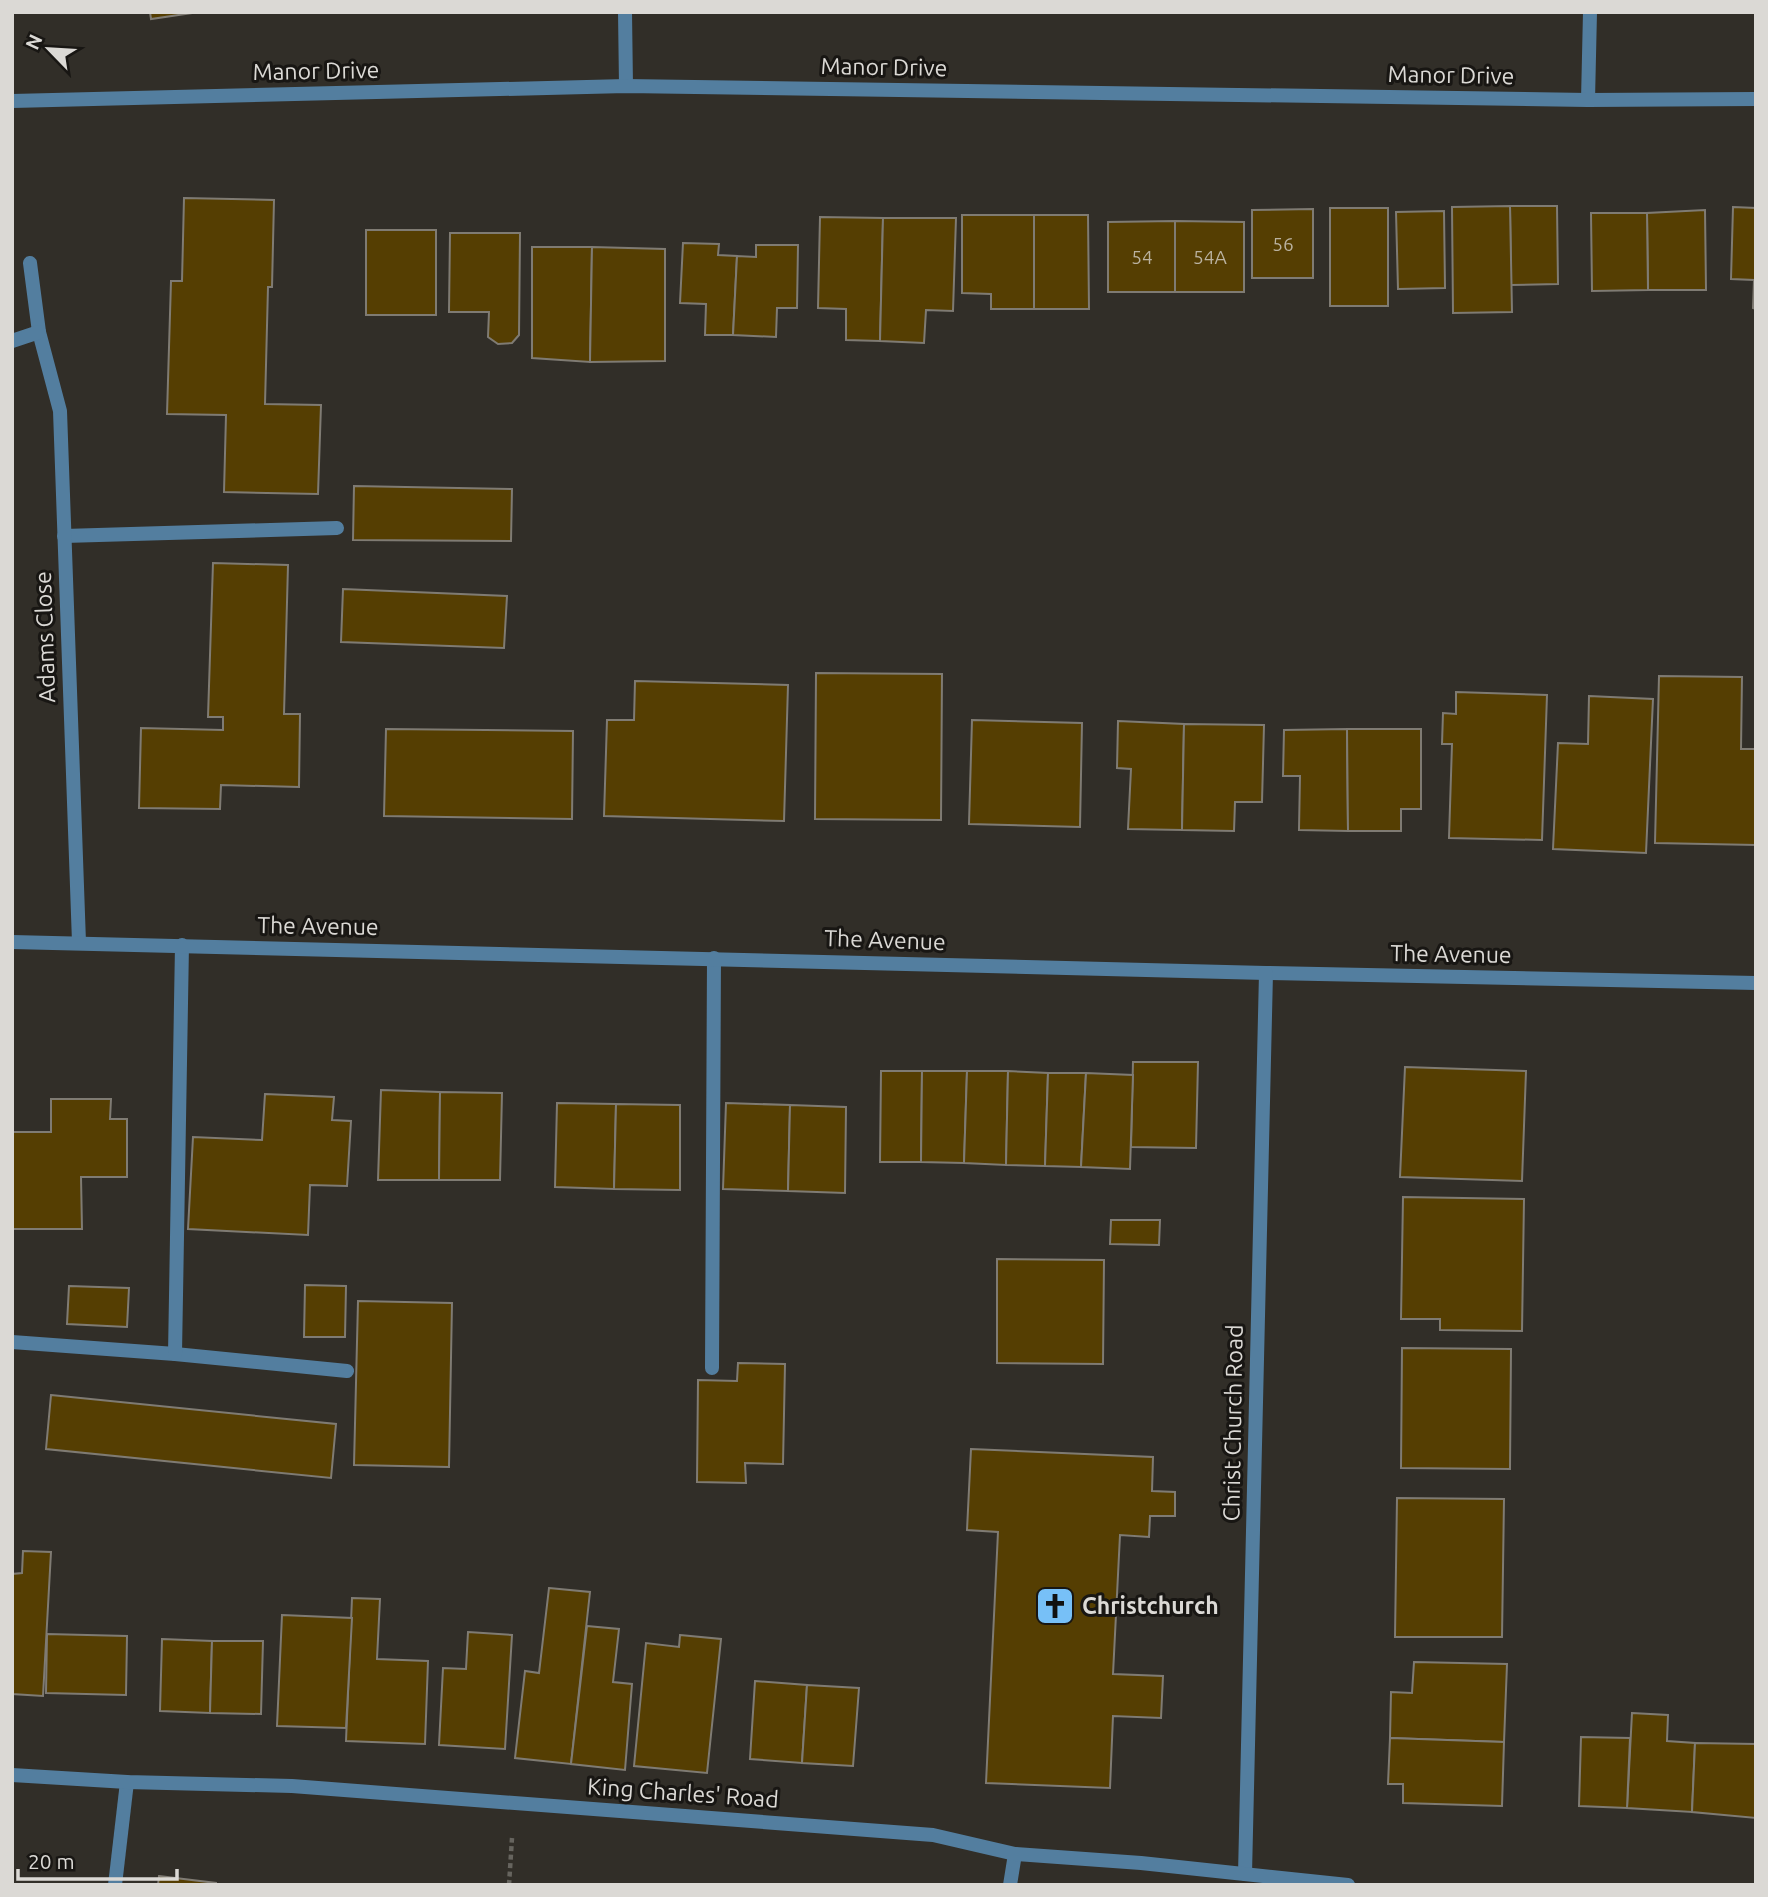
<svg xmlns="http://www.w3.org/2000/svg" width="1768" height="1897" viewBox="0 0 1768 1897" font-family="Ubuntu,sans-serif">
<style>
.building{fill:#553e02;stroke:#7f7b73;stroke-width:2}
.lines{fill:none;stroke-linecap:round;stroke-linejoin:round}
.path{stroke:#66645e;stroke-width:4.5;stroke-dasharray:5 3.5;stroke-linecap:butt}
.service{stroke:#537e9f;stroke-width:14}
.minor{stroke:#537e9f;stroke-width:14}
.tertiary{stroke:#537e9f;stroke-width:14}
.labels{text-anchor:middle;stroke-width:6;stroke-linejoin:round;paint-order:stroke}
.number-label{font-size:19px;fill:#bab2a0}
.street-label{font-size:23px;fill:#dbd9d5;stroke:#181613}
.poi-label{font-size:23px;font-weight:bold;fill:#dbd9d5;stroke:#181613;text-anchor:start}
</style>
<rect width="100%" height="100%" fill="#312e28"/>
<!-- building -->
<g class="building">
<path d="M 150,12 L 199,12 L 151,19 Z"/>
<path d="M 184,198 L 274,200 L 272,287 L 268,287 L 265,404 L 321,405 L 318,494 L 224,492 L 226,415 L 167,414 L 171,281 L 182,281 Z"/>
<path d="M 1510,206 L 1557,206 L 1558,284 L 1511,285 Z"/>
<path d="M 1510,206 L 1512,312 L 1453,313 L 1452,207 Z"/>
<path d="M 1733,207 L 1756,208 L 1756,309 L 1753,308 L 1754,280 L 1731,279 Z"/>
<rect x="1330" y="208" width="58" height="98"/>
<path d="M 1313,209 L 1313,278 L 1252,278 L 1252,210 Z"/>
<path d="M 1705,210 L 1706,290 L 1648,290 L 1647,213 Z"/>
<path d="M 1444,211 L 1445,288 L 1398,289 L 1396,212 Z"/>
<path d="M 1591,213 L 1647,213 L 1648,290 L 1592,291 Z"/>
<path d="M 962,215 L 1034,215 L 1034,309 L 991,309 L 991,294 L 962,293 Z"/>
<path d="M 1034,215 L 1088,215 L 1089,309 L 1034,309 Z"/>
<path d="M 820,217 L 883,218 L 880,341 L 846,340 L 846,309 L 818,308 Z"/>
<path d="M 883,218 L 956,218 L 953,311 L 926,310 L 924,343 L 880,341 Z"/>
<path d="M 1175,221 L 1244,222 L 1244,292 L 1175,292 Z"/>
<path d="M 1175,221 L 1175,292 L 1108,292 L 1108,222 Z"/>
<rect x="366" y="230" width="70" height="85"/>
<path d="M 450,233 L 520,233 L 519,335 L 512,343 L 498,344 L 488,337 L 489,312 L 449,312 Z"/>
<path d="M 683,243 L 719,244 L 718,255 L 737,256 L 733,335 L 705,335 L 706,304 L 680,303 Z"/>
<path d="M 756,245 L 798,245 L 797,308 L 777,308 L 776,337 L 733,335 L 737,256 L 756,257 Z"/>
<path d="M 532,247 L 592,247 L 590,362 L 532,358 Z"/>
<path d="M 592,247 L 665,249 L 665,361 L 590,362 Z"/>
<path d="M 354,486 L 512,489 L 511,541 L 353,540 Z"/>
<path d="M 213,563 L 288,565 L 284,714 L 300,714 L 299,787 L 221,785 L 220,809 L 139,808 L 141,728 L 223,730 L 223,717 L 208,717 Z"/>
<path d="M 343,589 L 507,596 L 504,648 L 341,642 Z"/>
<path d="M 816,673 L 942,674 L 941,820 L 815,819 Z"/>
<path d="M 1659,676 L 1742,677 L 1741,749 L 1756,749 L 1756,845 L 1655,843 Z"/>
<path d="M 635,681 L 788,685 L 784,821 L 604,816 L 607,720 L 634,720 Z"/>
<path d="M 1456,692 L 1547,695 L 1542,840 L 1449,838 L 1452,744 L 1442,744 L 1443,713 L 1456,714 Z"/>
<path d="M 1589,696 L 1653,699 L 1646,853 L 1553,849 L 1558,743 L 1588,744 Z"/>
<path d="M 972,720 L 1082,723 L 1080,827 L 969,824 Z"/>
<path d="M 1118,721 L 1184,724 L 1182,830 L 1128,829 L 1131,769 L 1117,768 Z"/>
<path d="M 1184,724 L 1264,725 L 1262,802 L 1235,802 L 1234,831 L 1182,830 Z"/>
<path d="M 386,729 L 573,731 L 572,819 L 384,816 Z"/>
<path d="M 1347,729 L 1348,831 L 1299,830 L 1300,776 L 1283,776 L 1284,730 Z"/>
<path d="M 1347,729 L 1421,729 L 1421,809 L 1401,809 L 1401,831 L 1348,831 Z"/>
<path d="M 1133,1062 L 1198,1062 L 1196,1148 L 1131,1147 Z"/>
<path d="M 1405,1067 L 1526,1071 L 1522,1181 L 1400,1177 Z"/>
<path d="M 881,1071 L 922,1071 L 921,1162 L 880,1162 Z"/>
<path d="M 922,1071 L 967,1071 L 964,1163 L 921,1162 Z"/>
<path d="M 967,1071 L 1008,1071 L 1006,1165 L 964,1163 Z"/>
<path d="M 1008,1071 L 1048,1073 L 1045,1166 L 1006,1165 Z"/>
<path d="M 1048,1073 L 1086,1073 L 1081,1167 L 1045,1166 Z"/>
<path d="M 1086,1073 L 1133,1075 L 1130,1169 L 1081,1167 Z"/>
<path d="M 381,1090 L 440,1092 L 439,1180 L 378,1180 Z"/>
<path d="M 440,1092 L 502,1093 L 500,1180 L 439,1180 Z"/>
<path d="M 265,1094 L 334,1097 L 332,1120 L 351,1121 L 347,1186 L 310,1185 L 308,1235 L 188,1229 L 193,1137 L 262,1140 Z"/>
<path d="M 51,1099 L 111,1099 L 110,1119 L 127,1119 L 127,1177 L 81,1177 L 82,1229 L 12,1229 L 12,1132 L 51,1132 Z"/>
<path d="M 557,1103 L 616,1104 L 614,1189 L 555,1187 Z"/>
<path d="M 726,1103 L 790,1105 L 788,1191 L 723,1189 Z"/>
<path d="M 616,1104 L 680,1105 L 680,1190 L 614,1189 Z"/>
<path d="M 790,1105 L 846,1107 L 845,1193 L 788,1191 Z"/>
<path d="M 1403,1197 L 1524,1199 L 1522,1331 L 1440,1330 L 1440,1319 L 1401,1319 Z"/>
<path d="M 1111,1220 L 1160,1220 L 1159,1245 L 1110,1244 Z"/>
<path d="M 997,1259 L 1104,1260 L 1103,1364 L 997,1363 Z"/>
<path d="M 305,1285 L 346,1286 L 345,1337 L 304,1337 Z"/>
<path d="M 69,1286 L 129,1288 L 127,1327 L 67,1324 Z"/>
<path d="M 358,1301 L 452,1303 L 449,1467 L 354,1465 Z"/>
<path d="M 1402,1348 L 1511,1349 L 1510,1469 L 1401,1468 Z"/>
<path d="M 738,1363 L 785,1364 L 783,1464 L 745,1463 L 746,1483 L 697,1482 L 698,1380 L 737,1381 Z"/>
<path d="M 51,1395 L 336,1424 L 331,1478 L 46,1449 Z"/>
<path d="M 971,1449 L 1153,1457 L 1152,1491 L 1175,1492 L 1175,1516 L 1150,1516 L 1149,1537 L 1120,1535 L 1113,1674 L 1163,1676 L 1161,1718 L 1113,1716 L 1110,1788 L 986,1783 L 998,1532 L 967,1530 Z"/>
<path d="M 1397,1498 L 1504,1499 L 1502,1637 L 1395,1637 Z"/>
<path d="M 23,1551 L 51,1552 L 43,1696 L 12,1694 L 12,1574 L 22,1573 Z"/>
<path d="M 549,1588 L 590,1592 L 571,1764 L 515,1758 L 525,1671 L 539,1673 Z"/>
<path d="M 352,1598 L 380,1599 L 377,1659 L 428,1661 L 425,1744 L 346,1741 Z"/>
<path d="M 282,1615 L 352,1618 L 346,1728 L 277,1726 Z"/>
<path d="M 587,1626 L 619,1629 L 613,1682 L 632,1684 L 625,1770 L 571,1764 Z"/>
<path d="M 468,1632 L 512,1635 L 505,1749 L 439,1745 L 443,1668 L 466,1669 Z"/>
<path d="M 47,1634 L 127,1636 L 126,1695 L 46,1693 Z"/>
<path d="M 680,1635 L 721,1639 L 707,1773 L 634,1766 L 646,1643 L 679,1647 Z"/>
<path d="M 162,1639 L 212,1641 L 210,1713 L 160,1711 Z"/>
<path d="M 212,1641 L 263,1641 L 261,1714 L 210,1713 Z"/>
<path d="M 1414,1662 L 1507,1664 L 1504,1742 L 1390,1738 L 1391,1692 L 1412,1693 Z"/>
<path d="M 755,1681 L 807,1685 L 802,1763 L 750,1759 Z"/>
<path d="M 807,1685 L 859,1688 L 853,1766 L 802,1763 Z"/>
<path d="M 1632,1713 L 1668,1715 L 1667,1741 L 1695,1743 L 1692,1812 L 1627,1808 Z"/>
<path d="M 1581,1737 L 1630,1738 L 1627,1808 L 1579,1806 Z"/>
<path d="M 1390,1738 L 1504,1742 L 1502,1806 L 1403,1803 L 1403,1784 L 1388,1784 Z"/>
<path d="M 1695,1743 L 1756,1744 L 1756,1818 L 1692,1812 Z"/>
<path d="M 159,1876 L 216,1883 L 216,1885 L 158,1885 Z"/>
</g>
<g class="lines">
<!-- path -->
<path class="path" d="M 509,1885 L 512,1838"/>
<!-- service -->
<g class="service">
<path d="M 64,536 L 337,528"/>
<path d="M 12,1342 L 175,1354 L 347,1371"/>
<path d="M 175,1354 L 182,945"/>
<path d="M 712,1368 L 714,958"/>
</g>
<!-- minor -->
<g class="minor">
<path d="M 625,12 L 626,86"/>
<path d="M 1588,100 L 1590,12"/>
<path d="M 12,101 L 626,86 L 1588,100 L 1756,99"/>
<path d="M 30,263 L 39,332 L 60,411 L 79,942"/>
<path d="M 12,341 L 39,332"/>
<path d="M 12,942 L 1266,973 L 1756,983"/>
<path d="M 1245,1874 L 1266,973"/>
<path d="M 115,1885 L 127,1782"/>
<path d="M 1010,1885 L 1015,1854"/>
</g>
<!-- tertiary -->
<path class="tertiary" d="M 12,1775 L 127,1782 L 292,1786 L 933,1835 L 1015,1854 L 1141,1863 L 1348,1885"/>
</g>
<!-- icons -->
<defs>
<symbol id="church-square" viewBox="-11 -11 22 22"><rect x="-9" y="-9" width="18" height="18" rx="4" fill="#77c0f7" stroke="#181613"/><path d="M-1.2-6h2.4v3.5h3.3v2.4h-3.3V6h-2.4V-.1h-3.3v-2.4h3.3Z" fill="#111"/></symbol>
</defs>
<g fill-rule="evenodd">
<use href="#church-square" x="1033" y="1584" width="44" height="44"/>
</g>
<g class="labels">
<!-- number labels -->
<g class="number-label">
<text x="1283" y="251">56</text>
<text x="1142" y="264">54</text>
<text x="1210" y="264">54A</text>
</g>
<!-- street labels -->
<g class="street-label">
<text transform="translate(884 67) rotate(1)" y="8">Manor Drive</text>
<text transform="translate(316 71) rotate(-1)" y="8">Manor Drive</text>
<text transform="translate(1451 75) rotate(1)" y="8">Manor Drive</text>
<text transform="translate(45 637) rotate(-92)" y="8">Adams Close</text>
<text transform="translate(318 926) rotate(1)" y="8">The Avenue</text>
<text transform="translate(885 940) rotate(2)" y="8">The Avenue</text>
<text transform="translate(1451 954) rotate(1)" y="8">The Avenue</text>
<text transform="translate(1233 1423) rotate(-89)" y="8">Christ Church Road</text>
<text transform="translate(683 1793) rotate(4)" y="8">King Charles' Road</text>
</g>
<!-- poi labels -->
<g class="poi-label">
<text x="1082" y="1614">Christchurch</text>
</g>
</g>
<!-- border -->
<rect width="1768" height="1897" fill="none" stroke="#dbd9d5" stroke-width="28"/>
<!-- north arrow -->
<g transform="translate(49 49) rotate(295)" stroke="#181613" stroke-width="5" paint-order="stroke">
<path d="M0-5L12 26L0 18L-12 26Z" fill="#dbd9d5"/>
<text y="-10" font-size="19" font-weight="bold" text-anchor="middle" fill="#dbd9d5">N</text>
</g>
<!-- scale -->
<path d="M18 1869v10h159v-10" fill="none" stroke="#dbd9d5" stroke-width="3.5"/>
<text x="28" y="1869" font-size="21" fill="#dbd9d5" stroke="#181613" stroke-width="5" paint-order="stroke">20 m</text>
</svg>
